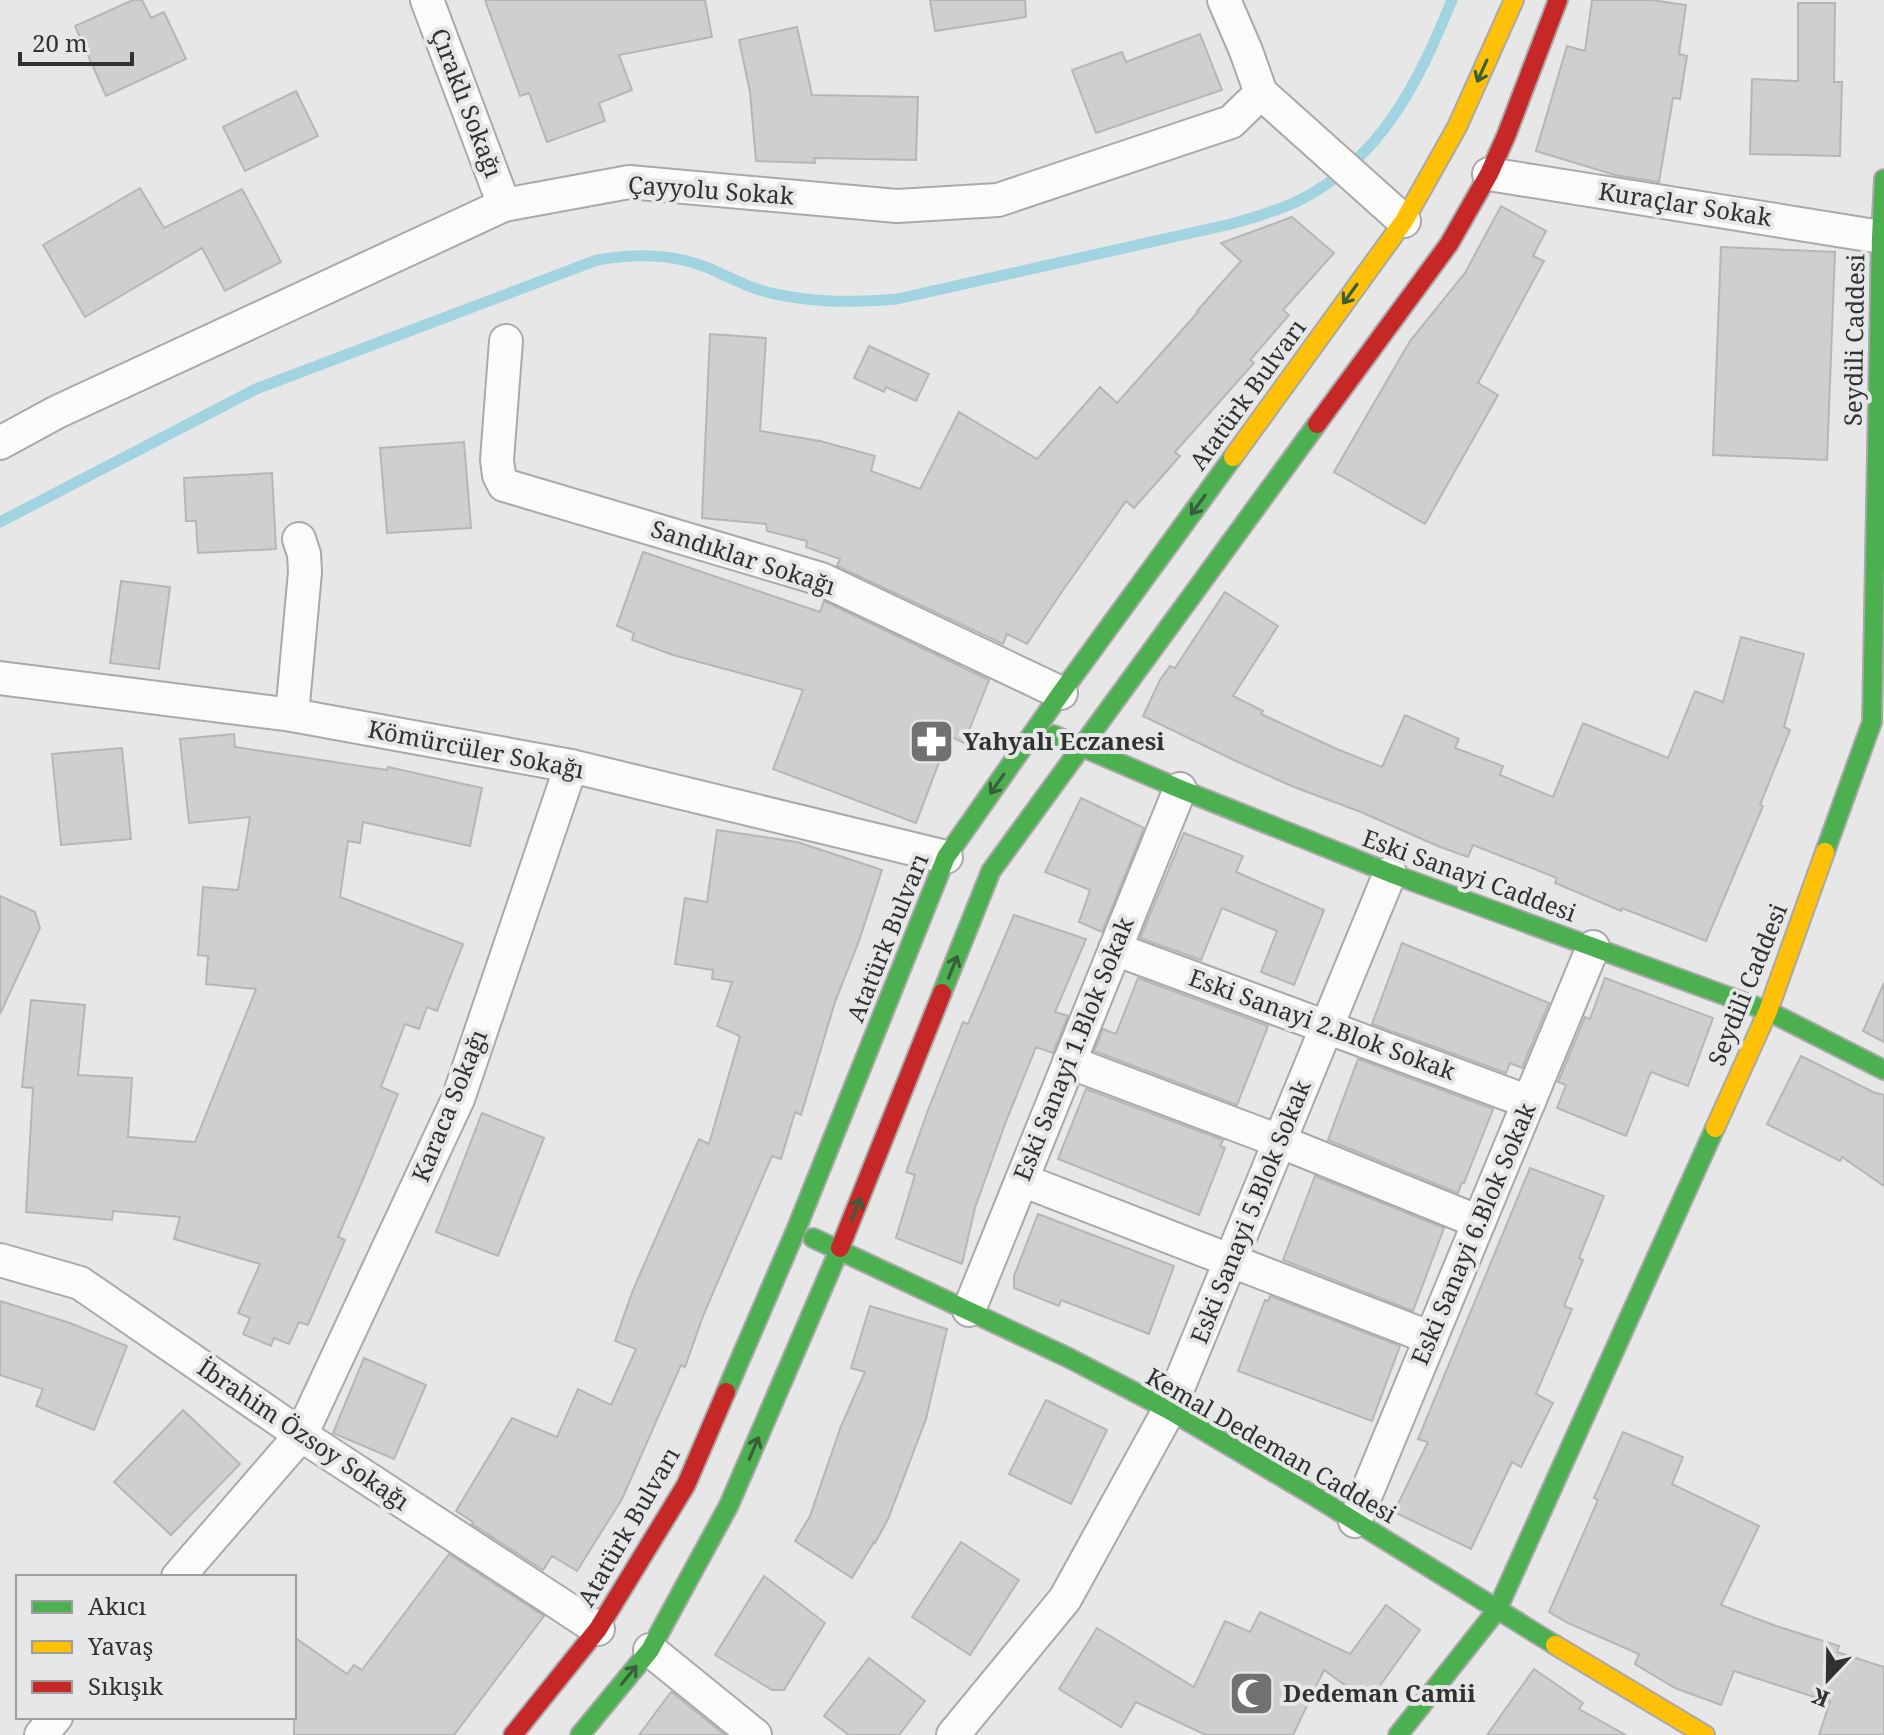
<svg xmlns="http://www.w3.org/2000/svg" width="1884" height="1735" viewBox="0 0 1884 1735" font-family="'Noto Serif',serif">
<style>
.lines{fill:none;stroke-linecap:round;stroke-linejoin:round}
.stream{stroke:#a2d3e1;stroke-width:11}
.building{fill:#cfcfcf;stroke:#b6b6b6;stroke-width:2}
.street-casing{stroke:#a9a9a9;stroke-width:36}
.fast-casing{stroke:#a9a9a9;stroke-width:22}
.slow-casing{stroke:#a9a9a9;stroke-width:22}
.jam-casing{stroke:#a9a9a9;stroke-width:22}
.street{stroke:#fbfbfb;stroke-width:32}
.fast{stroke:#4caf50;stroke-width:18}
.slow{stroke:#ffc107;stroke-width:18}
.jam{stroke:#c62828;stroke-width:18}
.oneway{stroke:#3a5d3c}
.labels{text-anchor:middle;stroke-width:8;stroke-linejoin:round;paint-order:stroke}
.street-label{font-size:24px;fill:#303131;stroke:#e6e7e8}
.poi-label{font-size:24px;font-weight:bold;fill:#303131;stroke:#e6e7e8;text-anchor:start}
</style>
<rect width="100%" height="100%" fill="#e7e7e7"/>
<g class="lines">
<!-- stream -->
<path class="stream" d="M 0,522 L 256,389 L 597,260 C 634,254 670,253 706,267 C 725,275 743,285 763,291 C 807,303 852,303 897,299 L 1231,224 C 1255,217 1278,211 1300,200 C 1382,158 1419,81 1452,0"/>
</g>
<!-- building -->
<g class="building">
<path d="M 133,0 L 142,0 L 151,18 L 164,12 L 186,59 L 106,96 L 75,26 Z"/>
<path d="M 485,0 L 705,0 L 712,37 L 619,55 L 632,90 L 599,103 L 605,121 L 547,142 L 529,93 L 520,96 Z"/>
<path d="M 930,0 L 1025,0 L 1026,17 L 935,31 Z"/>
<path d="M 1592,0 L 1651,0 L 1686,5 L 1679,54 L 1687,56 L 1680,99 L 1673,98 L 1659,182 L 1615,175 L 1536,151 L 1567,46 L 1585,51 Z"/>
<path d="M 1798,3 L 1835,3 L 1834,82 L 1842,82 L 1840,156 L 1750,154 L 1752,79 L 1798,81 Z"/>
<path d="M 797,27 L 812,95 L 918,97 L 916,160 L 814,158 L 815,163 L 756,161 L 750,92 L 739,40 Z"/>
<path d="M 1200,34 L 1222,90 L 1096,133 L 1072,70 L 1122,52 L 1126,62 Z"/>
<path d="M 296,91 L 318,136 L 245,171 L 223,127 Z"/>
<path d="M 140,188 L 164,228 L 242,189 L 281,262 L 225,291 L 202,248 L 85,317 L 43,245 Z"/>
<path d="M 1501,206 L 1546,231 L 1533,256 L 1544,261 L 1478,383 L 1498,395 L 1425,524 L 1334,472 L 1410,341 L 1465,273 Z"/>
<path d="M 1292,217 L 1334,253 L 1283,310 L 1289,315 L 1250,360 L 1254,363 L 1175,452 L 1180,456 L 1134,508 L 1126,501 L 1061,593 L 1027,644 L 1007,634 L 1003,644 L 837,566 L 840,559 L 806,547 L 807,541 L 767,531 L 766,524 L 702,518 L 710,334 L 766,338 L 760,431 L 820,441 L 875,456 L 871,471 L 920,489 L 959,412 L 1037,459 L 1100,387 L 1117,403 L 1198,312 L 1197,311 L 1241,261 L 1221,243 Z"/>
<path d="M 1721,247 L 1835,252 L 1827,460 L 1713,455 Z"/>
<path d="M 869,346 L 929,374 L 916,401 L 886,387 L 884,392 L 854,378 Z"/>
<path d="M 464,442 L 471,528 L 387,533 L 380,448 Z"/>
<path d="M 272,473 L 276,549 L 198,553 L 196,521 L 186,521 L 184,478 Z"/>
<path d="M 643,552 L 820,612 L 824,601 L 989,680 L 964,743 L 949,736 L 916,823 L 773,769 L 803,690 L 673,655 L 632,640 L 634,633 L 617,626 Z"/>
<path d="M 121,581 L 170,587 L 159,669 L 110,663 Z"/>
<path d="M 1225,592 L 1278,626 L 1233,696 L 1263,711 L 1261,714 L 1339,750 L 1382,767 L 1405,715 L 1459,739 L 1455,748 L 1503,766 L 1500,775 L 1553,797 L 1583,723 L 1668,758 L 1695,691 L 1723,702 L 1741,637 L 1804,654 L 1784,727 L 1790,730 L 1760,805 L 1763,806 L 1706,941 L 1622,908 L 1621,911 L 1555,883 L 1557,878 L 1473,845 L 1468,857 L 1440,847 L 1361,812 L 1294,787 L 1238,762 L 1143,716 L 1160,680 L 1170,666 L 1175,668 Z"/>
<path d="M 234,734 L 235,747 L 387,770 L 388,767 L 482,788 L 470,846 L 363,822 L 360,843 L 348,841 L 340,897 L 463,944 L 437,1011 L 427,1007 L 419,1029 L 405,1024 L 381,1087 L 398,1094 L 364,1177 L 338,1237 L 345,1240 L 308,1325 L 299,1322 L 289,1344 L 274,1338 L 271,1346 L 243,1334 L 250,1318 L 238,1313 L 260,1264 L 174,1239 L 180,1217 L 113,1211 L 112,1220 L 26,1212 L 33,1088 L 22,1087 L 31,1000 L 85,1005 L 78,1075 L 132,1078 L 128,1137 L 195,1142 L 256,989 L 206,984 L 208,956 L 198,955 L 203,887 L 238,890 L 250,817 L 189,823 L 180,739 Z"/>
<path d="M 122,748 L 131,839 L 61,845 L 52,754 Z"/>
<path d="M 1081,798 L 1144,828 L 1102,932 L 1079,922 L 1090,890 L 1045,872 Z"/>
<path d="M 717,830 L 797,842 L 882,870 L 859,941 L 835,1002 L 801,1115 L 795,1112 L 781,1159 L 772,1156 L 703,1316 L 685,1367 L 681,1365 L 622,1499 L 577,1571 L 552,1556 L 543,1570 L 472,1524 L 473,1522 L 456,1511 L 512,1418 L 557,1437 L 578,1389 L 611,1405 L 636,1349 L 615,1341 L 633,1290 L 699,1139 L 709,1144 L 740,1036 L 717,1026 L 732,982 L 712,979 L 713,970 L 675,964 L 685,898 L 707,902 Z"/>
<path d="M 1184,833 L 1243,856 L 1236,872 L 1324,910 L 1294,985 L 1261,972 L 1277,931 L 1222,908 L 1201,960 L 1140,938 Z"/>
<path d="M 0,896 L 35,912 L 40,928 L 0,1014 Z"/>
<path d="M 1014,915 L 1086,939 L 1055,1012 L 1068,1016 L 1053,1053 L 1036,1047 L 1005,1124 L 975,1208 L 962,1264 L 896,1238 L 915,1175 L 906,1172 L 928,1110 L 963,1022 L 968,1024 Z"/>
<path d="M 1402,943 L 1549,1003 L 1522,1068 L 1510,1063 L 1506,1073 L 1372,1024 Z"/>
<path d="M 1138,978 L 1268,1026 L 1237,1105 L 1094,1051 L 1103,1029 L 1116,1034 Z"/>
<path d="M 1605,978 L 1713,1018 L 1688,1086 L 1651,1072 L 1626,1136 L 1557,1108 L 1566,1085 L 1558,1082 L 1585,1017 L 1590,1019 Z"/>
<path d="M 1884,983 L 1884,1042 L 1863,1031 Z"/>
<path d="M 1801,1056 L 1873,1092 L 1884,1095 L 1884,1186 L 1842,1157 L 1840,1161 L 1767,1124 Z"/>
<path d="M 1358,1059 L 1493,1109 L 1464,1183 L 1462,1182 L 1458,1193 L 1328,1140 Z"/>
<path d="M 1086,1089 L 1223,1140 L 1220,1146 L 1225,1148 L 1199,1215 L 1058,1159 Z"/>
<path d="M 482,1113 L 544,1138 L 498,1256 L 436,1232 Z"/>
<path d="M 1530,1168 L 1604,1196 L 1579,1258 L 1583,1260 L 1564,1306 L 1572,1309 L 1536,1394 L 1553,1403 L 1521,1467 L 1512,1462 L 1471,1549 L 1394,1512 L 1428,1442 L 1418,1439 Z"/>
<path d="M 1315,1176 L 1444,1228 L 1413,1311 L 1283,1260 Z"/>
<path d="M 1038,1214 L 1174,1266 L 1149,1334 L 1061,1300 L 1059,1306 L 1014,1288 L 1014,1276 Z"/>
<path d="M 1270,1296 L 1400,1346 L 1372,1421 L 1238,1371 L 1265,1300 L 1268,1301 Z"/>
<path d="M 0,1301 L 70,1323 L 127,1346 L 94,1430 L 36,1406 L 43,1389 L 0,1375 Z"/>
<path d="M 870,1306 L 947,1329 L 926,1419 L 888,1519 L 875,1543 L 874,1542 L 852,1578 L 795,1541 L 810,1516 L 841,1426 L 865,1372 L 851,1368 Z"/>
<path d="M 364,1358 L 426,1385 L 394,1459 L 333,1433 Z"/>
<path d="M 1046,1400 L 1107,1430 L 1071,1504 L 1009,1474 Z"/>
<path d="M 183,1410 L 240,1464 L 171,1535 L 114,1482 Z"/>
<path d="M 1623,1432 L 1683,1457 L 1672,1484 L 1759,1526 L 1721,1605 L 1776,1626 L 1839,1646 L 1837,1652 L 1884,1667 L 1884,1735 L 1819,1735 L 1830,1702 L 1734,1671 L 1721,1705 L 1675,1688 L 1635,1664 L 1639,1654 L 1568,1623 L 1549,1612 L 1598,1500 L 1594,1498 Z"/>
<path d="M 961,1542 L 1019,1580 L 970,1655 L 912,1617 Z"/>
<path d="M 449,1554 L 544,1616 L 454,1735 L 294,1735 L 294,1637 L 347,1674 L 354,1665 L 362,1670 Z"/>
<path d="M 764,1576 L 825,1623 L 784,1690 L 772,1690 L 715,1655 Z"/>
<path d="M 1386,1605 L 1420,1630 L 1368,1702 L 1324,1670 L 1293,1735 L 1206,1735 L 1136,1702 L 1121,1727 L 1059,1689 L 1097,1628 L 1194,1687 L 1225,1621 L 1250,1632 L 1260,1612 L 1350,1654 Z"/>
<path d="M 869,1658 L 925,1701 L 899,1735 L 849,1735 L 824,1716 Z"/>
<path d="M 1534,1669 L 1583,1703 L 1579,1709 L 1626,1735 L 1487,1735 Z"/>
<path d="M 671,1692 L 673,1693 L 725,1735 L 639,1735 Z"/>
</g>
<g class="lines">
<defs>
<g id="street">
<path d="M 427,0 L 504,205"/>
<path d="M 1224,0 L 1246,51 L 1261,93"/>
<path d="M 1489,174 L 1881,237"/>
<path d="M 506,341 L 497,460 L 499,475 L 504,485 L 821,579 L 1061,693"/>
<path d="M 0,443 L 57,412 L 504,205 L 629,182 L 897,206 L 998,200 L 1231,122 L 1261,93 L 1404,221"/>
<path d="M 0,678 L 292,715 L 571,766 L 946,857"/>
<path d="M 292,715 L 305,572 L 304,554 L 299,539"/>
<path d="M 1115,949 L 1529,1102"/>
<path d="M 1069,1062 L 1279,1141 L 1479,1222"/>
<path d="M 1022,1180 L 1431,1338"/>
<path d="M 0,1260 L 80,1283 L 301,1435 L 598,1629"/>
<path d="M 969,1310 L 1180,789"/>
<path d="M 1355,1521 L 1593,947"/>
<path d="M 178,1577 L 301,1435 L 458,1099 L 571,766"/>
<path d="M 650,1650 L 755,1735"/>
<path d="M 41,1735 L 56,1717"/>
<path d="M 953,1735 L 1065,1599 L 1169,1410 L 1390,873"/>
</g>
<g id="fast">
<path d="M 1054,735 L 1180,789 L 1390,873 L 1768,1011 L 1884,1070"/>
<path d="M 1825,852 L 1872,722 L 1881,237 L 1884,179"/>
<path d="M 942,993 L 991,871 L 1317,424"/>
<path d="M 813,1238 L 1067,1357 L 1169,1410 L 1311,1494 L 1555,1645"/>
<path d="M 726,1392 L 796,1230 L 946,857 L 1061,693 L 1233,457"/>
<path d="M 580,1735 L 650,1650 L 729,1505 L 840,1248"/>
<path d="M 1398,1735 L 1497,1610 L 1715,1128"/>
</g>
<g id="slow">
<path d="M 1233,457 L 1404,221 L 1457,127 L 1514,0"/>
<path d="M 1715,1128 L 1768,1011 L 1825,852"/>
<path d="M 1555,1645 L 1705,1735"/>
</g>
<g id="jam">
<path d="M 1317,424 L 1449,244 L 1489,174 L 1506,136 L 1558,0"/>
<path d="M 840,1248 L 942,993"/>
<path d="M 513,1735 L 598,1629 L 686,1485 L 726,1392"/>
</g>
</defs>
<!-- street casing -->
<use href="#street" class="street-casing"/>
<!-- fast casing -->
<use href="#fast" class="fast-casing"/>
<!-- slow casing -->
<use href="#slow" class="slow-casing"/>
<!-- jam casing -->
<use href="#jam" class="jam-casing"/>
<!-- street -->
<use href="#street" class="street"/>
<!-- fast -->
<use href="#fast" class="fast"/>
<!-- slow -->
<use href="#slow" class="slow"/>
<!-- jam -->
<use href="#jam" class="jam"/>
</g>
<!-- one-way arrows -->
<defs><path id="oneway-shaft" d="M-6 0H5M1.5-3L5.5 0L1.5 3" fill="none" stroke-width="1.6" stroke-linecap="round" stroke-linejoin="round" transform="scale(2)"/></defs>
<g class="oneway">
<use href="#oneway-shaft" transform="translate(1482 71) rotate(114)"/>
<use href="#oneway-shaft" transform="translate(1350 294) rotate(126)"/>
<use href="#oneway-shaft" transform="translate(1198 505) rotate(126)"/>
<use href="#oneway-shaft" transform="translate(997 784) rotate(125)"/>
<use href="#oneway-shaft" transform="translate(953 967) rotate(-68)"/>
<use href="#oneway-shaft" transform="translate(856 1209) rotate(-68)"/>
<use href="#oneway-shaft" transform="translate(754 1448) rotate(-67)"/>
<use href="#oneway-shaft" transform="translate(629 1675) rotate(-51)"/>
</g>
<!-- icons -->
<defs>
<symbol id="pharmacy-square" viewBox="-11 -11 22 22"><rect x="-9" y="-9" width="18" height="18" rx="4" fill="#707171" stroke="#e6e7e8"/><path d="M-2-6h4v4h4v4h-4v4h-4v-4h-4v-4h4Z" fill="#fff"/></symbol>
<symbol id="mosque-square" viewBox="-11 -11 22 22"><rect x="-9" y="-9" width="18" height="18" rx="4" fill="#707171" stroke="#e6e7e8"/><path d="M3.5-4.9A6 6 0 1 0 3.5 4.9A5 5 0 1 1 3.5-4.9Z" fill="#fff"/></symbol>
</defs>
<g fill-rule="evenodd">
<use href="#pharmacy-square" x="906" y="716" width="51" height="51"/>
<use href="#mosque-square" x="1226" y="1668" width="51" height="51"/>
</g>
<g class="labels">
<!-- street labels -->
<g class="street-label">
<text transform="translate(466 103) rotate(69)" y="8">Çıraklı Sokağı</text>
<text transform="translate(711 191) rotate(4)" y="8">Çayyolu Sokak</text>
<text transform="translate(1685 205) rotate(9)" y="8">Kuraçlar Sokak</text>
<text transform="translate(1855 340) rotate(-89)" y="8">Seydili Caddesi</text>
<text transform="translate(1248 395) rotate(-54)" y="8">Atatürk Bulvarı</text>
<text transform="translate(743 558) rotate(18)" y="8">Sandıklar Sokağı</text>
<text transform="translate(476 750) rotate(11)" y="8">Kömürcüler Sokağı</text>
<text transform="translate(1469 876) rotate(20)" y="8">Eski Sanayi Caddesi</text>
<text transform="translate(888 938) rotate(-68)" y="8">Atatürk Bulvarı</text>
<text transform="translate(1748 985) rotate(-68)" y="8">Seydili Caddesi</text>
<text transform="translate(1322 1025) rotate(20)" y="8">Eski Sanayi 2.Blok Sokak</text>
<text transform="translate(1074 1049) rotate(-68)" y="8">Eski Sanayi 1.Blok Sokak</text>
<text transform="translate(450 1106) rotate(-68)" y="8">Karaca Sokağı</text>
<text transform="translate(1251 1212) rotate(-68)" y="8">Eski Sanayi 5.Blok Sokak</text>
<text transform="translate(1474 1234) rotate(-67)" y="8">Eski Sanayi 6.Blok Sokak</text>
<text transform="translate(303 1435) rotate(34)" y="8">İbrahim Özsoy Sokağı</text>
<text transform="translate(1271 1446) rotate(30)" y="8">Kemal Dedeman Caddesi</text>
<text transform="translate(629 1527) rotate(-60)" y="8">Atatürk Bulvarı</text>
</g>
<!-- poi labels -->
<g class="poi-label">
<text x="963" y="750">Yahyalı Eczanesi</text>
<text x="1283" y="1702">Dedeman Camii</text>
</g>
</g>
<!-- legend -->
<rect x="16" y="1575" width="280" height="144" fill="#e6e7e8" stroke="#9d9e9f" stroke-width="2"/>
<rect x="32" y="1601" width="40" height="12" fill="#4caf50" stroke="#9d9e9f" stroke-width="2"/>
<text x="88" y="1615" font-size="24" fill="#303131">Akıcı</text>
<rect x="32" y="1641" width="40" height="12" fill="#ffc107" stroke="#9d9e9f" stroke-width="2"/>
<text x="88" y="1655" font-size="24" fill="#303131">Yavaş</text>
<rect x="32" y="1681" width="40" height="12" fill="#c62828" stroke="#9d9e9f" stroke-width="2"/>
<text x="88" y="1695" font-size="24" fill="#303131">Sıkışık</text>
<!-- north arrow -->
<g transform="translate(1828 1679) rotate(202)" stroke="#e6e7e8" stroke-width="6" paint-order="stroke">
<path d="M0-6L14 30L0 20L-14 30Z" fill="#303131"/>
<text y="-12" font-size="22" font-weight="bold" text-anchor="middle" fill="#303131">K</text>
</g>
<!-- scale -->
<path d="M20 52v12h112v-12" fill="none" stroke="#303131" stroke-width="4"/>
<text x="32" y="52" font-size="24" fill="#303131" stroke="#e6e7e8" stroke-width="6" paint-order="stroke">20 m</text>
</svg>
